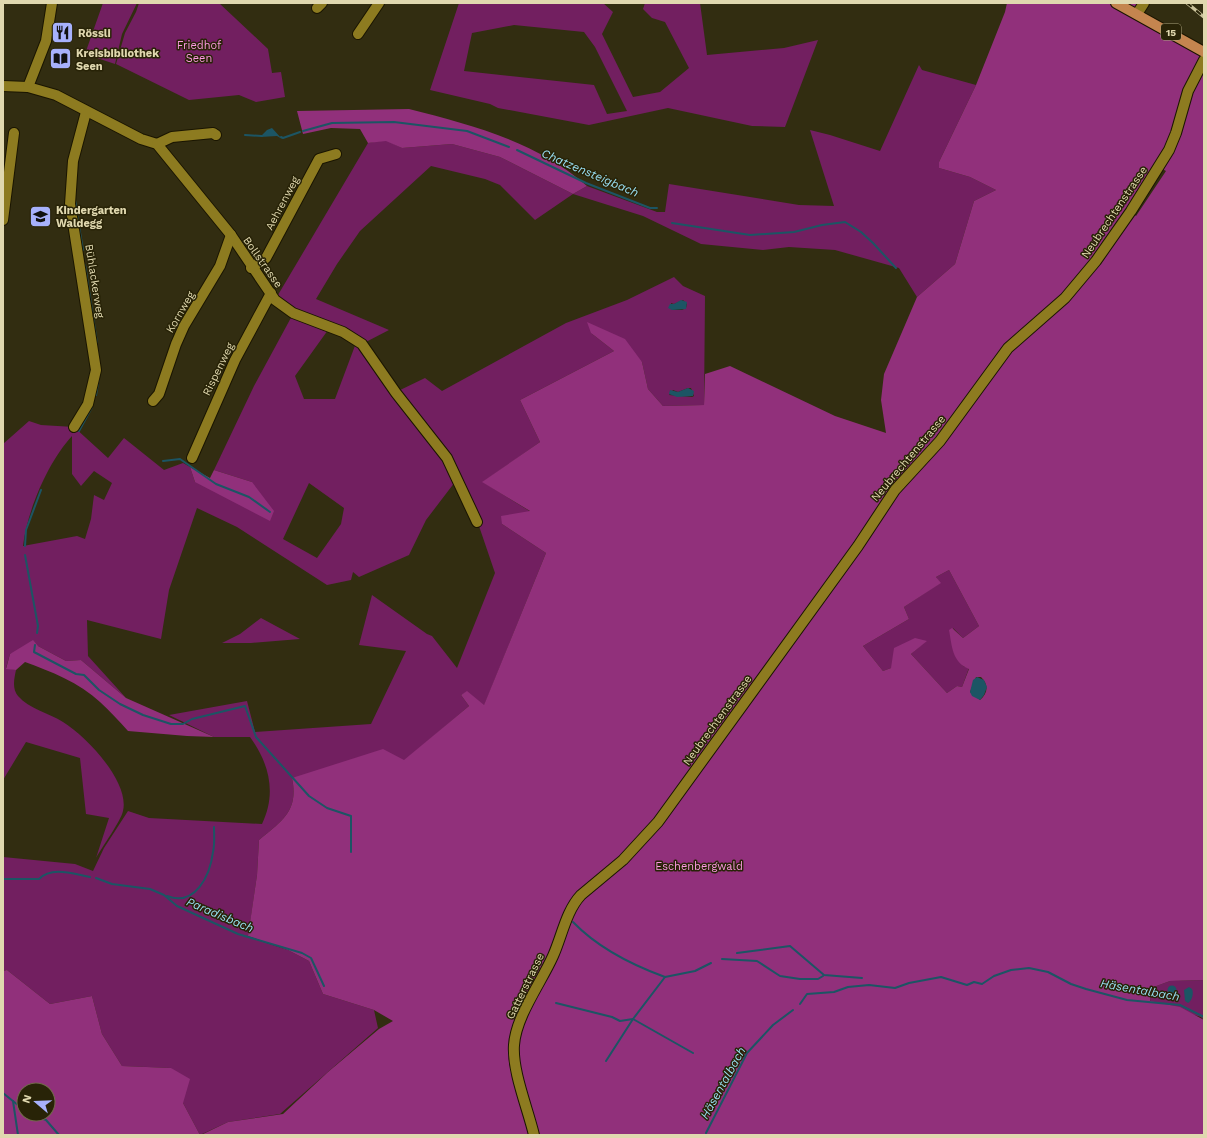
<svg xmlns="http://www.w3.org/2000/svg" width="1207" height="1138" viewBox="0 0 1207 1138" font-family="'Work Sans',sans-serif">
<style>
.green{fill:#721f60;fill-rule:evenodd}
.forest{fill:#91307b;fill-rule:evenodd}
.water{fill:#1c5564}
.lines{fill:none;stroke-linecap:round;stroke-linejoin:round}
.stream{stroke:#1c5564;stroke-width:2}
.minor-casing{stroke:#1a1500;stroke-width:12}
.major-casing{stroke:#1a1500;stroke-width:12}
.minor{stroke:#8d7b20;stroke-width:10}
.major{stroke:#c4854f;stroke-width:10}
.rail-casing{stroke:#cbc39c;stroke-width:3.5}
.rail{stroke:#282307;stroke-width:2;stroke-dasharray:6;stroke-linecap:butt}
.labels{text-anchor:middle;stroke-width:3;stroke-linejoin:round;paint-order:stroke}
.shield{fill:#282307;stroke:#a9a27d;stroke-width:1}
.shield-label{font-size:10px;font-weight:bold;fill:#e0d8af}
.poi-label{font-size:11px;font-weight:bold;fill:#e0d8af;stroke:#282307;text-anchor:start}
.park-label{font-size:11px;fill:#fd99e2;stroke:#282307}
.street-label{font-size:11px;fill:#e0d8af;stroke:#282307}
.water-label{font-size:12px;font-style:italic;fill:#98ddf1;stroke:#282307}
</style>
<rect width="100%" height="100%" fill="#322d11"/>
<!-- green -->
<g class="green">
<path d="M 103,3 L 137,3 L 122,34 L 115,64 L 85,54 Z"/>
<path d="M 139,3 L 219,3 L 268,49 L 272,73 L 281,72 L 285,97 L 256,102 L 239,95 L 189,100 L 116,64 L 125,33 L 136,12 Z"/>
<path d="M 459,3 L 603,3 L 613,12 L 602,34 L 633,97 L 660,92 L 689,68 L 665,22 L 652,18 L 643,9 L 645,3 L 700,3 L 707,55 L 784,48 L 818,40 L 785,127 L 752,126 L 668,108 L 589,125 L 498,108 L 490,104 L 430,90 ZM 514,25 L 584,32 L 595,47 L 627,111 L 607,114 L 594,85 L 464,71 L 472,33 Z"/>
<path d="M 919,65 L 922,70 L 976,85 L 939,162 L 939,168 L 970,177 L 996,190 L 974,201 L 955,264 L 917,297 L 899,268 L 835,250 L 789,247 L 763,250 L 701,244 L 643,216 L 573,194 L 535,220 L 500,185 L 485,179 L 431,166 L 360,231 L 337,264 L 316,299 L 389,330 L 362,344 L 328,330 L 295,376 L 304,399 L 335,399 L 356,343 L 396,392 L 425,378 L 442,391 L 566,323 L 627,300 L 674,277 L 683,286 L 705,296 L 704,405 L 663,406 L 648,389 L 642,362 L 591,333 L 614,351 L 520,400 L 540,442 L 483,482 L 531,512 L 502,524 L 546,553 L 484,706 L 467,692 L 461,695 L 469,706 L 404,761 L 292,778 C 299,811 282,821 259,840 L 257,875 L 248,937 L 288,950 L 309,961 L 323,994 L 374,1010 L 378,1028 L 280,1114 L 228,1122 L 200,1135 L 183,1103 L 171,1068 L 122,1066 L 102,1034 L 92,996 L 50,1004 L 7,970 L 3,971 L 3,857 L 75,864 L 93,871 L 104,848 L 128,811 L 149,818 L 262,824 C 277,793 269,763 250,737 L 214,737 L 169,715 L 247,701 L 255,732 L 371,724 L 406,651 L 359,645 L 372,595 L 427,634 L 432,636 L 457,668 L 495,573 L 480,529 L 458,478 L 426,520 L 409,555 L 359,577 L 353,572 L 351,580 L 327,585 L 237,527 L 197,508 L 169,590 L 161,639 L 87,620 L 88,656 L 126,698 L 81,660 L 66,661 L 38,646 L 10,654 L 6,668 L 16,670 C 14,679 12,689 18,696 C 29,709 49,713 63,722 C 86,736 130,782 123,811 C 121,821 102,847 96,858 L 109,818 L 86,814 L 80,758 L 26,742 L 3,780 L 3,444 L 29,421 L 41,425 L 74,427 L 108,458 L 124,438 L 164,470 L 183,463 L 190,467 L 195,482 L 252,482 L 214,470 L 254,386 L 293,314 L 275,300 L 368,143 L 386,140 L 402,148 L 452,144 L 500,157 L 573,194 L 587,186 L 657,212 L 665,212 L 669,184 L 799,205 L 834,206 L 810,130 L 830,135 L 880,151 ZM 683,300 L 687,304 L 686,308 L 682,310 L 672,310 L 671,303 L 674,304 ZM 688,388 L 691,388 L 694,396 L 692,397 L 669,395 L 673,390 L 678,392 ZM 72,436 L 72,474 L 81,486 L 94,471 L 112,483 L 104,500 L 94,495 L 91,519 L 85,539 L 77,536 L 23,546 C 27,511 48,462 72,436 ZM 309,483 L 344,508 L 341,524 L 317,558 L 283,539 Z"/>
<path d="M 949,570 L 979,626 L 963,638 L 953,628 L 963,666 L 969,668 L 962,687 L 957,686 L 947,693 L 911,654 L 926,641 L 891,668 L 883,671 L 863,646 L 909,619 L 904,607 L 940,583 L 936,577 Z"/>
<path d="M 261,618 L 300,639 L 251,643 L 222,643 L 240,634 Z"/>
<path d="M 1204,980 L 1204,1020 L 1201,1017 L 1150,1002 L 1151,988 L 1170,981 Z"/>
</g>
<!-- forest -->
<g class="forest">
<path d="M 1007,3 L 1139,3 L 1132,18 L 1204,58 L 1204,980 L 1170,981 L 1151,988 L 1150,1001 L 1180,1007 L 1204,1020 L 1204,1135 L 201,1135 L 228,1122 L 283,1114 L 328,1072 L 379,1029 L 393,1021 L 374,1010 L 323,994 L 309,961 L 288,950 L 248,936 L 257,875 L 259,840 C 282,821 299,811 292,778 L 383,749 L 404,760 L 469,706 L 461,695 L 467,691 L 484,705 L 546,553 L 502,524 L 501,516 L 530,511 L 482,482 L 540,442 L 520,400 L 614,351 L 591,333 L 587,322 L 625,339 L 642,362 L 648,389 L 663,406 L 704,405 L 705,374 L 730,366 L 835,416 L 886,433 L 881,400 L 884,374 L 917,297 L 955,264 L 974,201 L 996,190 L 970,177 L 939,168 L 939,162 L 976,85 L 1005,12 ZM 1159,167 L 1166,171 L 1136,216 L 1131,211 ZM 949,570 L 979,626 L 963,638 L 952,628 L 949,630 C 952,646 952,662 969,669 L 962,687 L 957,686 L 947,693 L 911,654 L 927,641 L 915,638 L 894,648 L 891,668 L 883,671 L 863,646 L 909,619 L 904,607 L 941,583 L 936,577 ZM 976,677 L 981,677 C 989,685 988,693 980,700 L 970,692 Z"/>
<path d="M 409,109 C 472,125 537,142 587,186 L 573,194 L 500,157 L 452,144 L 402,148 L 386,141 L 368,143 L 360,129 L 331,128 L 303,134 L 297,111 Z"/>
<path d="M 190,467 L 210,478 L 214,470 L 252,482 L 274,511 L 270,521 L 195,482 Z"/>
<path d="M 33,640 L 38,646 L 66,661 L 81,660 L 126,698 L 214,737 L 187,736 L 128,731 C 119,721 110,711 100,702 C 80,683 50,671 25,662 L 16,670 L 6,669 L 10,654 Z"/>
<path d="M 7,970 L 50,1004 L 92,996 L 102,1034 L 122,1066 L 171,1068 L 190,1079 L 183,1103 L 200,1135 L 3,1135 L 3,971 ZM 24,1090 L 48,1090 L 48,1114 L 24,1114 Z"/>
</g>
<!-- water -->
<g class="water">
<path d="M 272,128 L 282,139 L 277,136 L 260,137 L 267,130 Z"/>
<path d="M 681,300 L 687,302 L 686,309 L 672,310 L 668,308 L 670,304 L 674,304 Z"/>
<path d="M 688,388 L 694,391 L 693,396 L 677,397 L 669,394 L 670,390 L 678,392 Z"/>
<path d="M 977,677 L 984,680 L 987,687 L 984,695 L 980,700 L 972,696 L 970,692 L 973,680 Z"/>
<circle cx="1172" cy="990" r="4.5"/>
<path d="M 1189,987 L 1192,989 C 1194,993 1192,1001 1188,1003 L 1185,1001 L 1184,990 Z"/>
</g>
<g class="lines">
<!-- stream -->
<g class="stream">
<path d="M 303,131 L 332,123 L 394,122 L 467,131 L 509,147"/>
<path d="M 245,135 L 262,136"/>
<path d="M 281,137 L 283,138 L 300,132"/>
<path d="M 517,150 L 586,183 L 650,208 L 657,208"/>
<path d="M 75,200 L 76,206"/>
<path d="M 77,215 L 83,250"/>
<path d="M 672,223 L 750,235 L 794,232 L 822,225 L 845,222 L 861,232 L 873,243 L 896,268"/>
<path d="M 85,265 L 97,343"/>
<path d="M 96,395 L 99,377"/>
<path d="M 79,431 L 92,407"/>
<path d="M 163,461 L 180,459 L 216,484 L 249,497 L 270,512"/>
<path d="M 25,546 L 26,530 L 41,490"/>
<path d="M 25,555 L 38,626 L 37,633"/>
<path d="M 35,645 L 34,652 L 76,674 L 84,675 L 99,690 L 120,704 L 143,715 L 171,724 L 183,724 L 192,719 L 245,706 L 256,737 L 309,796 L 327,808 L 351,816 L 351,852"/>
<path d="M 96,878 L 112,884 L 150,889 L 164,895 L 177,906 L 238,934 L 302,953 L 311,958 L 324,986"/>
<path d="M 3,879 L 39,879 C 52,866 73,874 90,877"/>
<path d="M 167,896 C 195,907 210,876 213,852 C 215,844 214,835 214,827"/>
<path d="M 573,922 C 598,948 632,965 665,977"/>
<path d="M 737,953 L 790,946 L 824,975 L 862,978"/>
<path d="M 722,959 L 757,961 L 780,976 L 800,979 L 818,979 L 823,976"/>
<path d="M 556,1003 L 612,1017 L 620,1021 L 633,1019 L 693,1053"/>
<path d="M 800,1004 L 807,994 L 834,992 L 848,987 L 869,985 L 895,988 L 909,983 L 941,977 L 967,985 L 974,982 L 982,984 L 994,976 L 1011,970 L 1029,968 L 1048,972 L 1071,984 L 1086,989 L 1127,1000 L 1180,1005 L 1204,1017"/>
<path d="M 606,1061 L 633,1019 L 665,977 L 695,971 L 711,963"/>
<path d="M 3,1093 L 24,1110"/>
<path d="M 13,1101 L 18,1135"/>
<path d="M 30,1114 L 46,1120 L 59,1135"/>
<path d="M 3,1133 L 3,1135"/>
<path d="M 706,1133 L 747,1053 L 773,1025 L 793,1010"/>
</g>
<defs>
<g id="minor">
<path d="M 317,8 L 322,3"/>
<path d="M 1137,14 L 1144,3"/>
<path d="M 358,34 L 379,3"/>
<path d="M 3,86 L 28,87 L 56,95 L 141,139 L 157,144 L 231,235 L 275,300 L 293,313 L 343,332 L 362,344 L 396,393 L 447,458 L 477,522"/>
<path d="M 28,87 L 46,41 L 52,3"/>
<path d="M 157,144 L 172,137 L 213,133 L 216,135"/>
<path d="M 3,220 L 14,133"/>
<path d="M 251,268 L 266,258 L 319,159 L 336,154"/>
<path d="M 153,401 L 159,394 L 176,344 L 184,326 L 220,266 L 231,235"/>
<path d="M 74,427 L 88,404 L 96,370 L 70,204 L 73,161 L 86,112"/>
<path d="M 192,458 L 235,360 L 271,293"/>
<path d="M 534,1135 C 528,1109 512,1071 514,1045 C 516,1016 541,983 553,956 C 562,936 566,911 581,895 L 623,860 L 658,822 L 858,546 L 895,490 L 940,441 L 1008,348 L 1065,298 L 1096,261 L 1131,211 L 1169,150 L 1176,133 L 1188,91 L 1204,60"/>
</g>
<path id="major" d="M 1116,3 L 1204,52"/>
</defs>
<!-- minor casing -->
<use href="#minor" class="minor-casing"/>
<!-- major casing -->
<use href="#major" class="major-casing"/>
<!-- minor -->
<use href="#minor" class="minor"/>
<!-- major -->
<use href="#major" class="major"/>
<defs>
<path id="rail" d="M 1187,3 L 1204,17"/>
</defs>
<!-- rail casing -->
<use href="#rail" class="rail-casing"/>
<!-- rail -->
<use href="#rail" class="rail"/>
</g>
<!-- icons -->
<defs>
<symbol id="restaurant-square" viewBox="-11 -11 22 22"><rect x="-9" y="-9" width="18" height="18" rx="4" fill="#a7b1fc" stroke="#282307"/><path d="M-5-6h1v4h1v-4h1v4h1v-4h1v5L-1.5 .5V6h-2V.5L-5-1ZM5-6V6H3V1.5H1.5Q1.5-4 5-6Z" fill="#111"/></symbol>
<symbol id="library-square" viewBox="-11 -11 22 22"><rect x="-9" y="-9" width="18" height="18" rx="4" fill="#a7b1fc" stroke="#282307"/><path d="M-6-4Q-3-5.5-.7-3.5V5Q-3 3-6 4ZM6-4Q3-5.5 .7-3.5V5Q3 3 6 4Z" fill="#111"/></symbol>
<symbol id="school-square" viewBox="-11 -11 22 22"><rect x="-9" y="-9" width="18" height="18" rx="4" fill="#a7b1fc" stroke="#282307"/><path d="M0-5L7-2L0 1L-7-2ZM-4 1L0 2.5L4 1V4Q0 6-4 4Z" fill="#111"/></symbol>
</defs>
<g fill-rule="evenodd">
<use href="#restaurant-square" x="50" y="20" width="25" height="25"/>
<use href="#library-square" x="48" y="46" width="25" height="25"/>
<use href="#school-square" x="28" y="204" width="25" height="25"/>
</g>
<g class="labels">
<!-- shield labels -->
<rect class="shield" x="1161" y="24" width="20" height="16" rx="3"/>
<g class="shield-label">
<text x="1171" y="36">15</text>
</g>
<!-- poi labels -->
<g class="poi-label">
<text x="78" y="37">Rössli</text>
<text x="76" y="57">Kreisbibliothek<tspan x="76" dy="13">Seen</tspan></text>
<text x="56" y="214">Kindergarten<tspan x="56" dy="13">Waldegg</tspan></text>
</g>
<!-- park labels -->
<g class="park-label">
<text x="199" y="49">Friedhof<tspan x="199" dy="13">Seen</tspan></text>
<text x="699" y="870">Eschenbergwald</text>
</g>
<!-- street labels -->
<g class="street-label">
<text transform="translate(282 203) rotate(-62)" y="4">Aehrenweg</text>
<text transform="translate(1114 212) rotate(-56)" y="4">Neubrechtenstrasse</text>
<text transform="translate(263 262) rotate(55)" y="4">Bollstrasse</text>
<text transform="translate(95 281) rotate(81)" y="4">Bühlackerweg</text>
<text transform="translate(180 312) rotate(-60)" y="4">Kornweg</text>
<text transform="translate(218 369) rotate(-64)" y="4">Rispenweg</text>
<text transform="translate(908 458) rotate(-50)" y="4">Neubrechtenstrasse</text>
<text transform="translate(717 720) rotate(-54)" y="4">Neubrechtenstrasse</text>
<text transform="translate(525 986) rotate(-64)" y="4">Gatterstrasse</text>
</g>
<!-- water labels -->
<g class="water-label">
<text transform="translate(590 173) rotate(23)" y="4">Chatzensteigbach</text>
<text transform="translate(220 915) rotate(23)" y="4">Paradisbach</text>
<text transform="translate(1140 990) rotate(10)" y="4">Häsentalbach</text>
<text transform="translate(723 1083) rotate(-61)" y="4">Häsentalbach</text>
</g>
</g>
<!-- border -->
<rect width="1207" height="1138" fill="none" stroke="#e0d8af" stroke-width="8"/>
<!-- north arrow -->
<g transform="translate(36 1102) rotate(289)"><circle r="19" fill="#282307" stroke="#726b4a"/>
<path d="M0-3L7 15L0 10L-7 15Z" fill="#a7b1fc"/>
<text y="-6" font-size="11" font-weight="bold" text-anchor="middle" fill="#e0d8af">N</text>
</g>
</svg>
